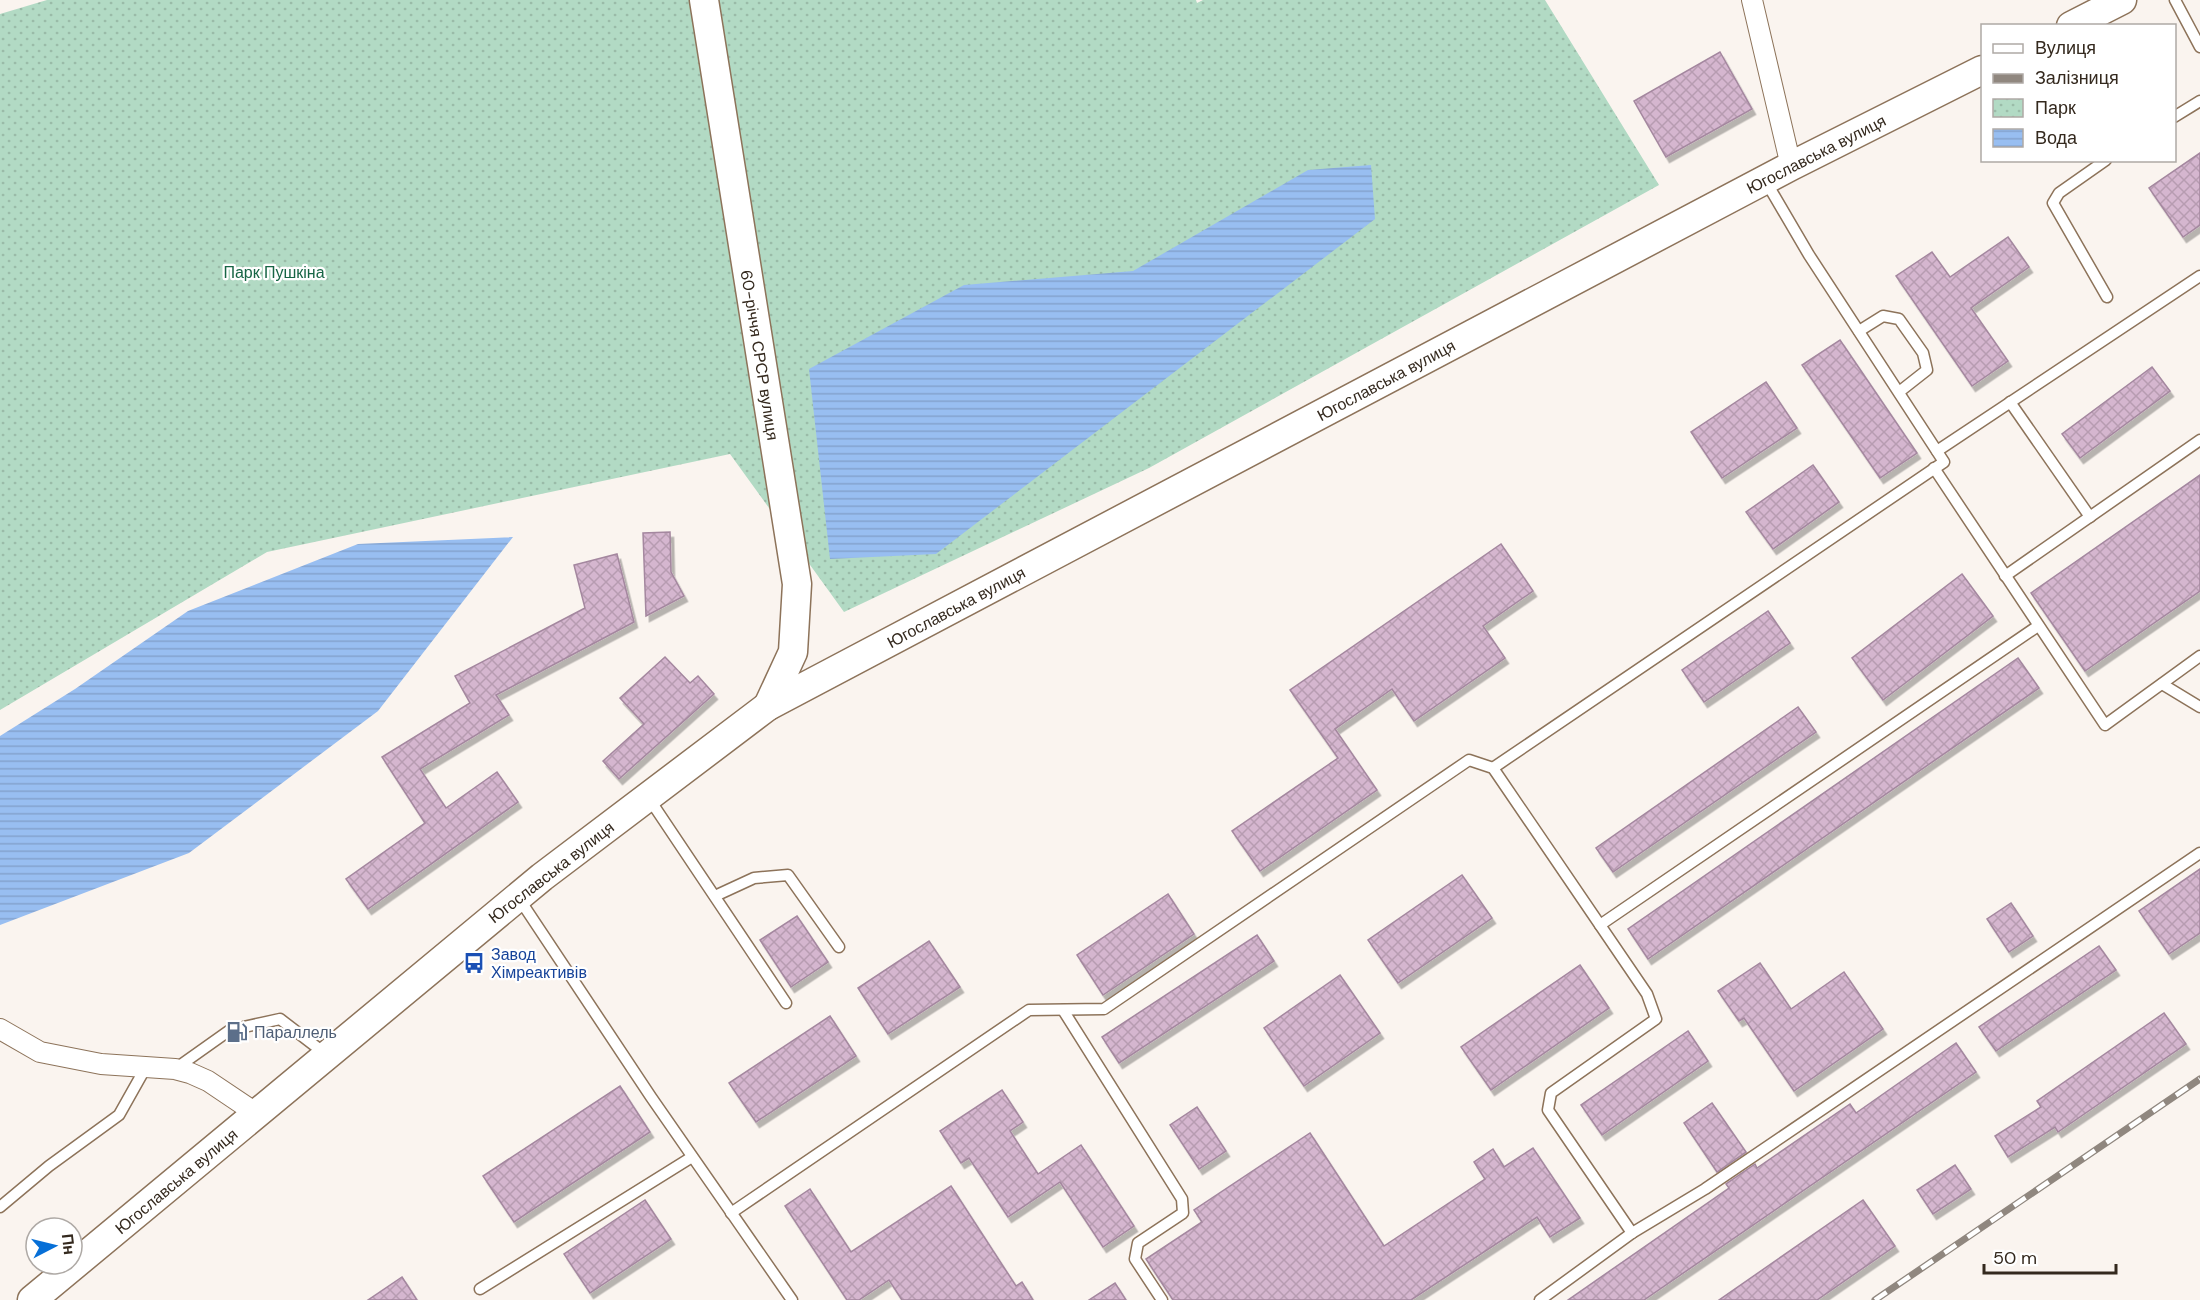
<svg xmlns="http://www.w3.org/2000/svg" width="2200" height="1300" viewBox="0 0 2200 1300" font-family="'DM Sans',sans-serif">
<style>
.park{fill:url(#park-dots)}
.water{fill:url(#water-rules)}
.building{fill:url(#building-cross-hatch);stroke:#a4879f;stroke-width:1.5;filter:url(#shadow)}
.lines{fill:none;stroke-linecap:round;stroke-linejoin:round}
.lane-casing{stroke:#8d735a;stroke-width:13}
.street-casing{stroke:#8d735a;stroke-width:22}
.secondary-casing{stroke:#8d735a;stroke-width:31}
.lane{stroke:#fff;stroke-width:10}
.street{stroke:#fff;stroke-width:20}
.secondary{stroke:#fff;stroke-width:28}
.rail-casing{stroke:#90877f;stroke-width:7}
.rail{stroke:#fff;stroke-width:4.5;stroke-dasharray:14;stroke-linecap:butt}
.labels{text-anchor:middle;stroke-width:4.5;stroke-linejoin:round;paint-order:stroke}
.street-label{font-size:16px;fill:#34291e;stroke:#fff}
.park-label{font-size:16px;fill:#176545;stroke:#fff}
.transit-label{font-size:16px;fill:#164399;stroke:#fff;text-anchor:start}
.service-label{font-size:16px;fill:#4e5e75;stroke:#fff;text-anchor:start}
</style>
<defs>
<pattern id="park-dots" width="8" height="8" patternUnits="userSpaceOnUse" patternTransform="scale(1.5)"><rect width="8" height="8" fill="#b2dac4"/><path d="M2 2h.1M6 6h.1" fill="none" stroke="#9abba8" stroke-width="1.8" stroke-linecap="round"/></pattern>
<pattern id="water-rules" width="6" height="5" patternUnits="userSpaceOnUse" patternTransform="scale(1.5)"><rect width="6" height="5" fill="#98bef1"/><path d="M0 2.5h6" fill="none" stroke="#84a3ce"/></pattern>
<pattern id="building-cross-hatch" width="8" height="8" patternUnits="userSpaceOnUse" patternTransform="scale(1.5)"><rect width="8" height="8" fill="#d5b6cf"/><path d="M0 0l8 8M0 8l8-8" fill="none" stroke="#b79cb1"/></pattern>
<filter id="shadow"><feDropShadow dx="3.5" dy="5.5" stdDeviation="0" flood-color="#0004"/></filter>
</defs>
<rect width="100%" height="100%" fill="#faf4ef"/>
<!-- park -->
<path class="park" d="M 47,0 L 1196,0 L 1197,3 L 1203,0 L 1545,0 L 1659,185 L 1149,468 L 844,612 L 730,454 L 267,552 L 0,710 L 0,14 Z"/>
<!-- water -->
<g class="water">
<path d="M 1371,165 L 1375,219 L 936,554 L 830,559 L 809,369 L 964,285 L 1133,271 L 1308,170 Z"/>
<path d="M 513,537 L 378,711 L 189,853 L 0,925 L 0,736 L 75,689 L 188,611 L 358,544 Z"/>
</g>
<!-- building -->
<g class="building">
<path d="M 1720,52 L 1752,109 L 1666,157 L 1634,101 Z"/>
<path d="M 2200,153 L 2200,225 L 2183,237 L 2149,188 Z"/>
<path d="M 2008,237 L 2029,267 L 1971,308 L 2008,361 L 1972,386 L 1896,276 L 1932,252 L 1950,277 Z"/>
<path d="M 1840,340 L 1917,453 L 1880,478 L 1802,365 Z"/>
<path d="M 2152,367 L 2170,391 L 2080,458 L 2062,434 Z"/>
<path d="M 1766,382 L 1797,428 L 1722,478 L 1691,432 Z"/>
<path d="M 1813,465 L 1839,502 L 1773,549 L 1746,512 Z"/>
<path d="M 2200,475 L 2200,591 L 2085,671 L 2031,593 Z"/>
<path d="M 670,532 L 671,572 L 684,596 L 646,616 L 643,533 Z"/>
<path d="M 1501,544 L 1533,591 L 1483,626 L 1505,658 L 1414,721 L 1392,689 L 1335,729 L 1377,790 L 1260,871 L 1232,831 L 1338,758 L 1290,690 Z"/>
<path d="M 617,554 L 634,622 L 496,695 L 509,715 L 420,769 L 446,808 L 497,772 L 518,802 L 368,909 L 346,879 L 425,823 L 382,757 L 470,703 L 455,676 L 585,608 L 574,565 Z"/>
<path d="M 1962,574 L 1993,616 L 1883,700 L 1852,658 Z"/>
<path d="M 1768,611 L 1790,643 L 1704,702 L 1682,670 Z"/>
<path d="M 665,657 L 690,683 L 698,676 L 714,694 L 619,779 L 603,761 L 644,724 L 620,698 Z"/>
<path d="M 2018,658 L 2039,688 L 1648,959 L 1628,929 Z"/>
<path d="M 1798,707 L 1816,732 L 1613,872 L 1596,848 Z"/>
<path d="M 2200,869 L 2200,933 L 2169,954 L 2139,911 Z"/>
<path d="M 1462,875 L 1492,918 L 1398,983 L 1368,940 Z"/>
<path d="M 1168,894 L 1194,934 L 1103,995 L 1077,955 Z"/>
<path d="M 2011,903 L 2033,936 L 2009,952 L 1987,919 Z"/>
<path d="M 797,916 L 828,962 L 791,987 L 760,940 Z"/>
<path d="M 1257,935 L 1274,961 L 1119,1063 L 1102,1037 Z"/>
<path d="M 929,941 L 960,987 L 888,1034 L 858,988 Z"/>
<path d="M 2099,946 L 2116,970 L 1996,1051 L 1979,1027 Z"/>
<path d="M 1760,963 L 1791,1009 L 1844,972 L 1883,1029 L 1794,1091 L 1744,1018 L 1739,1021 L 1718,991 Z"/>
<path d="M 1580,965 L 1609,1008 L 1491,1090 L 1461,1047 Z"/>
<path d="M 1340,975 L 1380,1033 L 1304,1086 L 1264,1028 Z"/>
<path d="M 2164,1013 L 2186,1044 L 2058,1132 L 2055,1127 L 2008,1157 L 1995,1136 L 2041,1107 L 2037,1101 Z"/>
<path d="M 830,1016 L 856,1056 L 756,1122 L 729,1083 Z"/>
<path d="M 1688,1031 L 1708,1061 L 1602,1135 L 1581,1105 Z"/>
<path d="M 1956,1043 L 1976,1072 L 1644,1300 L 1568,1300 L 1729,1188 L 1726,1184 L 1755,1164 L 1757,1168 L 1850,1104 L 1856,1113 Z"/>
<path d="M 620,1086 L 650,1132 L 514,1222 L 483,1176 Z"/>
<path d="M 1002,1090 L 1023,1122 L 1010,1131 L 1038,1174 L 1081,1145 L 1134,1226 L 1103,1247 L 1060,1182 L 1008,1217 L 969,1158 L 961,1163 L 940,1131 Z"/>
<path d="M 1712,1103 L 1746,1152 L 1717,1172 L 1684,1123 Z"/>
<path d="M 1197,1107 L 1226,1151 L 1199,1169 L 1170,1125 Z"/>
<path d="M 1310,1133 L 1384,1246 L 1485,1179 L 1474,1162 L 1493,1149 L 1504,1167 L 1533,1148 L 1580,1218 L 1550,1237 L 1537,1217 L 1411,1300 L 1173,1300 L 1146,1259 L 1202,1222 L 1194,1210 Z"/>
<path d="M 1955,1165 L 1971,1189 L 1933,1214 L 1917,1190 Z"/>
<path d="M 951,1186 L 1016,1286 L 1022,1282 L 1033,1300 L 902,1300 L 889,1280 L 859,1300 L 847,1300 L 785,1206 L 810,1189 L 851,1252 Z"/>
<path d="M 645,1200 L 671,1239 L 590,1293 L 564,1254 Z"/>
<path d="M 1863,1200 L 1895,1246 L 1817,1300 L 1719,1300 Z"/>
<path d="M 402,1277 L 417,1300 L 368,1300 Z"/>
<path d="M 1115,1283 L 1126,1300 L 1089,1300 Z"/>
</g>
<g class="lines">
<defs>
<g id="lane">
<path d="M 2175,0 L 2200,47"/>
<path d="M 2174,117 L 2200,101"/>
<path d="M 2106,160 L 2059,193 L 2053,203 L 2107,297"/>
<path d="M 1859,331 L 1883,316 L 1899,319 L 1923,353 L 1927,370 L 1899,392"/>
<path d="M 2010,402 L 2090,517"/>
<path d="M 1937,451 L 2200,276"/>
<path d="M 1934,468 L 2105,725 L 2200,656"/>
<path d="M 2005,576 L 2200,440"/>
<path d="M 2162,684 L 2200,707"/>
<path d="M 1493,768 L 1944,462 L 1809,255 L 1765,180"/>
<path d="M 648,797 L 786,1003"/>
<path d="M 715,896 L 754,878 L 788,875 L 839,947"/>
<path d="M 518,897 L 651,1097 L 792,1300"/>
<path d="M 1600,925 L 2038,626"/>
<path d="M 1063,1010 L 1182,1199 L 1183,1213 L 1138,1243 L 1135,1259 L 1162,1300"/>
<path d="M 175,1069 L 230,1030 L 280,1019 L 327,1055"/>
<path d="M 0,1207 L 49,1166 L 119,1115 L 146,1067"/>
<path d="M 731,1213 L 1029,1010 L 1104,1009 L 1469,760 L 1493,768 L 1647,994 L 1656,1019 L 1551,1093 L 1548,1110 L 1632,1233"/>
<path d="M 480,1289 L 692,1157"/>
<path d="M 1540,1300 L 1632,1233 L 1705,1189 L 2200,853"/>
</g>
<g id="street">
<path d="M 1752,0 L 1791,166"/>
<path d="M 0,1029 L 40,1052 L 101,1064 L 175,1069 L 190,1073 L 208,1081 L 257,1114"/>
</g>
<g id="secondary">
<path d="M 704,0 L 797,584 L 793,652 L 768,706"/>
<path d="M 2071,26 L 2122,0"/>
<path d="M 32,1300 L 542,877 L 768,706 L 1791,166 L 1982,70"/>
</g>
</defs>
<!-- lane casing -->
<use href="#lane" class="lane-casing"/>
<!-- street casing -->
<use href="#street" class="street-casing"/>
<!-- secondary casing -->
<use href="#secondary" class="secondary-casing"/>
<!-- lane -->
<use href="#lane" class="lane"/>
<!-- street -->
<use href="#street" class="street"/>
<!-- secondary -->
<use href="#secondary" class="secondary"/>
<defs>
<path id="rail" d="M 1875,1300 L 2200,1079"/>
</defs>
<!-- rail casing -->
<use href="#rail" class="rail-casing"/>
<!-- rail -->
<use href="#rail" class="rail"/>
</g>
<!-- icons -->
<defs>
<symbol id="bus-bare" viewBox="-9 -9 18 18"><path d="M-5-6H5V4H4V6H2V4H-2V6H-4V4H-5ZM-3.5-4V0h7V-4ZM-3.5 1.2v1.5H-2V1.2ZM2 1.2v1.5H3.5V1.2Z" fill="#1a4fb4" stroke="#fff" stroke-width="2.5" paint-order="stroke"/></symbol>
<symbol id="fuel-bare" viewBox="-9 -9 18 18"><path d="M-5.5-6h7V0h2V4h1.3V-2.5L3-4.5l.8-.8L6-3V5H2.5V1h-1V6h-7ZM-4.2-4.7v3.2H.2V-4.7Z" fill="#5c6f8a" stroke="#fff" stroke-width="2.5" paint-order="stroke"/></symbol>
</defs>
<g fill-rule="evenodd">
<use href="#bus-bare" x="459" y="948" width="30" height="30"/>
<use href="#fuel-bare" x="222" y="1017" width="30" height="30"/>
</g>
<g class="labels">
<!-- street labels -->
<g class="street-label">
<text transform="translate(1816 154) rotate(-27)" y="6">Югославська вулиця</text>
<text transform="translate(760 355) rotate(81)" y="6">60-річчя СРСР вулиця</text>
<text transform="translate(1386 380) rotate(-28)" y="6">Югославська вулиця</text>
<text transform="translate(956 607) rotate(-28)" y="6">Югославська вулиця</text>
<text transform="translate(551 872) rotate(-38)" y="6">Югославська вулиця</text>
<text transform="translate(176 1181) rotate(-40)" y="6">Югославська вулиця</text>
</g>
<!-- park labels -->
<g class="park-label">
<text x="274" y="278">Парк Пушкіна</text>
</g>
<!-- transit labels -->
<g class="transit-label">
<text x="491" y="960">Завод<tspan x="491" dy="18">Хімреактивів</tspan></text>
</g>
<!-- service labels -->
<g class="service-label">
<text x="254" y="1038">Параллель</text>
</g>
</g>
<!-- legend -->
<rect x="1981" y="24" width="195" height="138" fill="#ffffff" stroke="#aea9a5" stroke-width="1.5"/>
<rect x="1993" y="44" width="30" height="9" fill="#ffffff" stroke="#aea9a5" stroke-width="1.5"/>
<text x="2035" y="54" font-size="18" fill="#34291e">Вулиця</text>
<rect x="1993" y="74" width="30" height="9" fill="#90877f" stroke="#aea9a5" stroke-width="1.5"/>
<text x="2035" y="84" font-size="18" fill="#34291e">Залізниця</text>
<rect x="1993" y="99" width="30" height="18" fill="url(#park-dots)" stroke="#aea9a5" stroke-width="1.5"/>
<text x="2035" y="114" font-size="18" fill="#34291e">Парк</text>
<rect x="1993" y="129" width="30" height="18" fill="url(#water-rules)" stroke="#aea9a5" stroke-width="1.5"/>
<text x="2035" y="144" font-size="18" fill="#34291e">Вода</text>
<!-- north arrow -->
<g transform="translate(54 1246) rotate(83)"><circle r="28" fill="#ffffff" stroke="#aea9a5" stroke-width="1.5"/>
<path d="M0-4.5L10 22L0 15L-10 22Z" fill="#066fd7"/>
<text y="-9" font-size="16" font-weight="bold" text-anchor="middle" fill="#34291e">Пн</text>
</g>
<!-- scale -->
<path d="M1984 1264v9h132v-9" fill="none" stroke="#34291e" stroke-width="3"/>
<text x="1993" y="1264" font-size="18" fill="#34291e" stroke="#ffffff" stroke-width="4.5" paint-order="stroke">50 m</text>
</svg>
